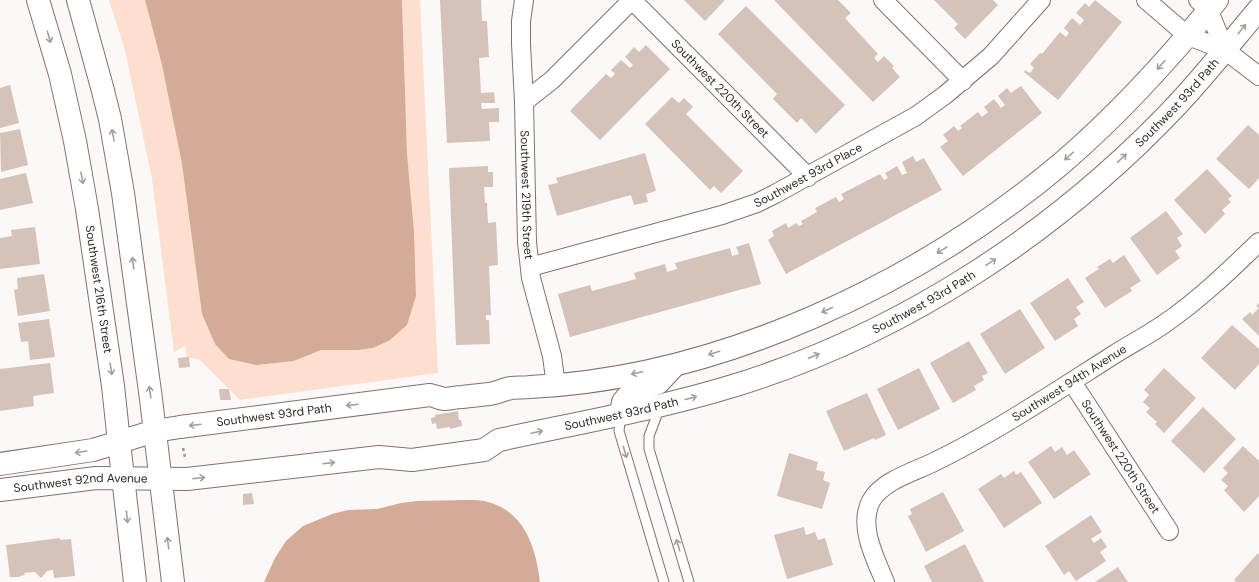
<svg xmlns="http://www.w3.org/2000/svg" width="1259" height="582" viewBox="0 0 1259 582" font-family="'DM Sans',sans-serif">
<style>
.green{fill:#fddfd0}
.water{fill:#d4ab97}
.building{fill:#d5c2b9}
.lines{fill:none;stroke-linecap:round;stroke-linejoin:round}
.service-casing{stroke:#82726a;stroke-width:11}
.minor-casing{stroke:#82726a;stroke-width:20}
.tertiary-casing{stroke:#82726a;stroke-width:24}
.path{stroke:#9d9896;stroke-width:2.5;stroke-dasharray:3 3;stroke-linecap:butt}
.service{stroke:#fff;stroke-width:9}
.minor{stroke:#fff;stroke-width:18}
.tertiary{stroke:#fff;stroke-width:22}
.oneway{stroke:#a29f9d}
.labels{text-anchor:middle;stroke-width:3;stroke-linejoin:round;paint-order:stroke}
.street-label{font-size:12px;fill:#302925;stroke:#fff}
</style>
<rect width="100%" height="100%" fill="#fcf8f7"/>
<!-- green -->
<path class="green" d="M 109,0 L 145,0 L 162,65 L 182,164 L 202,314 L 294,361 L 321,350 L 358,350 L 373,348 L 416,296 L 414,231 L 407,153 L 402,0 L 420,0 L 438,373 L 240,400 L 200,360 L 187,357 L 185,346 L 174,352 L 152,179 L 125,50 Z"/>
<!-- water -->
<g class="water">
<path d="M 145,0 L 402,0 L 407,153 L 414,231 L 416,296 L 407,325 L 390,340 L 373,348 L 358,350 L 321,350 L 294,361 L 256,365 L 229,359 L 215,344 L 202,314 L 182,164 L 162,65 Z"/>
<path d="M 466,500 C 474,500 481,500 488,502 C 525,512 536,548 540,582 L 264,582 L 275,558 L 286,541 L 303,526 L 332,514 L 348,510 L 377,509 L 401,503 L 417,501 Z"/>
</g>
<!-- building -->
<g class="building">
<path d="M 440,0 L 481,0 L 482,21 L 487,21 L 489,57 L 479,58 L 481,93 L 494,92 L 495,103 L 481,103 L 482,109 L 499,108 L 499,122 L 489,122 L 490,141 L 447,143 Z"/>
<path d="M 684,0 L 725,0 L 705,21 Z"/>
<path d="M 774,0 L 838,0 L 851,13 L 845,18 L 878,54 L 874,58 L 878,62 L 884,56 L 894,66 L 892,68 L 900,77 L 873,102 Z"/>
<path d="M 934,0 L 993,0 L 998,5 L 965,39 L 954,28 L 958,24 Z"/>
<path d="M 1095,0 L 1122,22 L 1058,100 L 1024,72 L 1025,70 L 1030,73 L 1034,68 L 1030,64 L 1040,53 L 1042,54 L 1060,32 L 1066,37 L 1069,33 L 1064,28 L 1072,18 L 1080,25 L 1084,20 L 1076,13 L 1085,3 L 1089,7 Z"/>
<path d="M 746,6 L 845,105 L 816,134 L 801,118 L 797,123 L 773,99 L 777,94 L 718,34 Z"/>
<path d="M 646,45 L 670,69 L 600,140 L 570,111 L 606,74 L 611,78 L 615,74 L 611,70 L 621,60 L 630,68 L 633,65 L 625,57 L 634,47 L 639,52 Z"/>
<path d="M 10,85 L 19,123 L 0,128 L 0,88 Z"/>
<path d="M 1021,86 L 1042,113 L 963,176 L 940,147 L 948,141 L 943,135 L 954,126 L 958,131 L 962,128 L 960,126 L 978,112 L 982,117 L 988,112 L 984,107 L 994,99 L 1001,108 L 1005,105 L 998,96 L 1007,88 L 1011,93 Z"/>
<path d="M 672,97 L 679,103 L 684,98 L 693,107 L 686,114 L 743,171 L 721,193 L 714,186 L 710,190 L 645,124 Z"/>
<path d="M 1248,125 L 1259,135 L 1259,178 L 1249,189 L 1216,159 Z"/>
<path d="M 20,129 L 28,165 L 1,172 L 0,133 Z"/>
<path d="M 645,153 L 656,191 L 646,194 L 648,202 L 634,205 L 631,195 L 557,216 L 548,185 L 558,183 L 556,178 Z"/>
<path d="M 913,156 L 916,162 L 924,158 L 942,190 L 786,274 L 768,240 L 774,236 L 772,231 L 786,223 L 788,228 L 796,223 L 799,226 L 803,224 L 801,221 L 817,212 L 815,208 L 836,197 L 839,202 L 844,199 L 841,194 L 880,174 L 884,180 L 888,178 L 885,173 L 897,166 L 902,175 L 907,173 L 902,162 Z"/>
<path d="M 488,166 L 488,172 L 493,172 L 493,187 L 484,187 L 485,203 L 487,203 L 488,223 L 496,222 L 498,265 L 489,266 L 491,315 L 486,315 L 486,320 L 489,320 L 490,344 L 456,345 L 449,168 Z"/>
<path d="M 1207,169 L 1232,196 L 1228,199 L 1231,202 L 1222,210 L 1225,214 L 1205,234 L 1174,200 Z"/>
<path d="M 26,173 L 33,203 L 0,210 L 0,179 Z"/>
<path d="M 1166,211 L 1183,234 L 1177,238 L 1182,246 L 1175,251 L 1180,258 L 1157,275 L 1130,238 Z"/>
<path d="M 35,227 L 40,264 L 0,269 L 0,238 L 12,236 L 11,230 Z"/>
<path d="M 749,243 L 761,284 L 570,337 L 558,294 L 590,285 L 592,291 L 636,279 L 634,273 L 665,264 L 667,272 L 677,269 L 675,263 L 730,248 L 732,256 L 739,254 L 736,247 Z"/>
<path d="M 1124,255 L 1141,281 L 1130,288 L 1132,291 L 1105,308 L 1085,278 L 1099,269 L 1097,267 L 1110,259 L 1113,263 Z"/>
<path d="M 44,274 L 50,311 L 18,316 L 14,290 L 18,289 L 17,278 Z"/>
<path d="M 1068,278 L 1084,302 L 1076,307 L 1081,314 L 1074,319 L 1078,326 L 1055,341 L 1030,303 Z"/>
<path d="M 1259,303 L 1259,336 L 1242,319 L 1250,312 L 1252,315 L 1259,308 L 1256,306 Z"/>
<path d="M 1020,309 L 1045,348 L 1005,374 L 980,334 Z"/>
<path d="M 49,319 L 55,357 L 30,360 L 28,341 L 21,342 L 18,323 Z"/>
<path d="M 1232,325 L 1259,349 L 1259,364 L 1235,390 L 1201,358 Z"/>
<path d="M 969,341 L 988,373 L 982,376 L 984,380 L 974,386 L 976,390 L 953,403 L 930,363 Z"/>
<path d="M 189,357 L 190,367 L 179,368 L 178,358 Z"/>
<path d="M 50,363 L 54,393 L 33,396 L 34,406 L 0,411 L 0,369 Z"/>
<path d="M 919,368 L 940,409 L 898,430 L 877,389 Z"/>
<path d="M 1164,368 L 1196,398 L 1164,433 L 1155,424 L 1157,422 L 1146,412 L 1150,408 L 1143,402 L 1149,395 L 1144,390 Z"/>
<path d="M 219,389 L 229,389 L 231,400 L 220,400 Z"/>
<path d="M 867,393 L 886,435 L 875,440 L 874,438 L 844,451 L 826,411 Z"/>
<path d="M 1203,407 L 1236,439 L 1204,473 L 1171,441 Z"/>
<path d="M 458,411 L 459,420 L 461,420 L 462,426 L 450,429 L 450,427 L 437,429 L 436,423 L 432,424 L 431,418 L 435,417 L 435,415 Z"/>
<path d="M 1051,446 L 1055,452 L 1062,447 L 1067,455 L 1074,450 L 1091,474 L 1054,499 L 1028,462 Z"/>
<path d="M 1243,446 L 1259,461 L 1259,496 L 1244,512 L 1224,490 L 1228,486 L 1221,480 L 1228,473 L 1223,468 Z"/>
<path d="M 789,453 L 818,462 L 816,470 L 825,472 L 823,480 L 830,483 L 822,509 L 777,496 Z"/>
<path d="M 1014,471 L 1016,475 L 1021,472 L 1042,503 L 1004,528 L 978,489 L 1001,474 L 1004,478 Z"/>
<path d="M 943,492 L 964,531 L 926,552 L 908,516 L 912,514 L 910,509 Z"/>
<path d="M 252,493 L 254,504 L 243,505 L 243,494 Z"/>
<path d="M 1091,515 L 1102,532 L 1091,539 L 1094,543 L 1101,538 L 1107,547 L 1100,552 L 1106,561 L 1076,581 L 1069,571 L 1064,575 L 1045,546 Z"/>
<path d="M 804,527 L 806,535 L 815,532 L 818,540 L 825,538 L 833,565 L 787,579 L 774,535 Z"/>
<path d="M 60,538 L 60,540 L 71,539 L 75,576 L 54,578 L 53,570 L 47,571 L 41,578 L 35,572 L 24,573 L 25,575 L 20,576 L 20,577 L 10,577 L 6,545 Z"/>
<path d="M 965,544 L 984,582 L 932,582 L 924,566 Z"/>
<path d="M 1258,553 L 1259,554 L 1259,582 L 1236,582 L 1234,580 Z"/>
<path d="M 1118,567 L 1128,582 L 1095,582 Z"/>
</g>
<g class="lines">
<defs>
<g id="service">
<path d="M 660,407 L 649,436 L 649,449 L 689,582"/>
<path d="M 621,414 L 619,431 L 664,582"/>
</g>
<g id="minor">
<path id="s1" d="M 524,0 L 521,21 L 521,44 L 524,102 L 527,242 L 531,278 L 552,356 L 556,386"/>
<path id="s2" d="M 632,0 L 808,177"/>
<path d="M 883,0 L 963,81"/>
<path d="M 1146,0 L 1188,36 L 1225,50 L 1259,76"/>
<path d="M 1198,0 L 1209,11 L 1225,50"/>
<path d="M 524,102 L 552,80 L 632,0"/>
<path id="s3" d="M 530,267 L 722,215 L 757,203 L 775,194 L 916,116 L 945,95 L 991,56 L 1041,0"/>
<path id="s4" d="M 1072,382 L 1169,531"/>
<path id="s5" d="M 885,582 C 875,558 858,526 871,501 C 882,481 913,472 932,463 C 996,432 1055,392 1115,354 C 1131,344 1148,335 1164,324 C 1199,300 1229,271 1259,242"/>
</g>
<g id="tertiary">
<path id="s6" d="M 38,0 L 60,74 L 75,141 L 87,209 L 113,386 L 119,442 L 135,582"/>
<path d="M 78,0 L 102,87 L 110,119 L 123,193 L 151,399 L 173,582"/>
<path d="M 621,414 L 623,402 L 628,396 L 633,392 L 658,383 L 672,368"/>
<path id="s7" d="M 0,464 L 93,450 L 155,431 L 180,427 L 430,395 C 435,396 439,398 444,399 C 449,399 456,397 462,397 C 471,396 480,395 489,394 C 497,393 504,389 511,388 C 517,387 524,388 530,387 C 719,378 919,284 1062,163 C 1119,114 1170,58 1217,0"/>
<path id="s8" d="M 0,490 L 96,478 L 187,479 L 379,457 L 412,460 L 484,450 L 499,440 C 578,423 658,409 736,385 C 904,333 1057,232 1177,105 C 1206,74 1232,41 1259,9"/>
</g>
</defs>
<!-- service casing -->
<use href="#service" class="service-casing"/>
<!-- minor casing -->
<use href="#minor" class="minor-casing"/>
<!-- tertiary casing -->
<use href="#tertiary" class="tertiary-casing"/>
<!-- path -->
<path class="path" d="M 183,448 L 185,457"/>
<!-- service -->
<use href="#service" class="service"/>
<!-- minor -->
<use href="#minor" class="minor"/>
<!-- tertiary -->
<use href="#tertiary" class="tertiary"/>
</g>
<!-- one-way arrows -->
<defs><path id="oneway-shaft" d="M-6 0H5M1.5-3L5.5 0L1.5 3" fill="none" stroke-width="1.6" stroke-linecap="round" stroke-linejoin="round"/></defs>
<g class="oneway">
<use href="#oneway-shaft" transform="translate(1242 29) rotate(-51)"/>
<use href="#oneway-shaft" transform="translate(49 37) rotate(74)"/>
<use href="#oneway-shaft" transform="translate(1161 65) rotate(132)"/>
<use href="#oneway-shaft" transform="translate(113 135) rotate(-101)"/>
<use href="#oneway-shaft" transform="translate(1069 156) rotate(138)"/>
<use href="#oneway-shaft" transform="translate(1122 158) rotate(-43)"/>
<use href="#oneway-shaft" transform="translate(82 178) rotate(80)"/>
<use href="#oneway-shaft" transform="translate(942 250) rotate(149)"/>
<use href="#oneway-shaft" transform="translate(991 262) rotate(-34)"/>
<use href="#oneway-shaft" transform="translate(133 263) rotate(-97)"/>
<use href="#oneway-shaft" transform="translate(827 310) rotate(156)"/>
<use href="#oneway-shaft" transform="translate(714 353) rotate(163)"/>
<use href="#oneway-shaft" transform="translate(814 356) rotate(-23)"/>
<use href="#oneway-shaft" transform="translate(111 369) rotate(81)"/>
<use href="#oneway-shaft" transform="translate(637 373) rotate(168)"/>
<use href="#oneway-shaft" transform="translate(150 392) rotate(-98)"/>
<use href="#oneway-shaft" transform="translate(691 398) rotate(-15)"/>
<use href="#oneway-shaft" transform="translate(352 405) rotate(173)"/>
<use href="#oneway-shaft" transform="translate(195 425) rotate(173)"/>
<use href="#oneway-shaft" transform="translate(537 432) rotate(-12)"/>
<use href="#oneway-shaft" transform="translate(81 452) rotate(171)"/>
<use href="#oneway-shaft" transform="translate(625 452) rotate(73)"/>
<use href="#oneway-shaft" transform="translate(329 463) rotate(-7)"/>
<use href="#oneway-shaft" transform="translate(199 478) rotate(-6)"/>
<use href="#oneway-shaft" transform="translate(127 517) rotate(84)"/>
<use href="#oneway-shaft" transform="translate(168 543) rotate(-97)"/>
<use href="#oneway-shaft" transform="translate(678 545) rotate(-107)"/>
</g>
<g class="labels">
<!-- street labels -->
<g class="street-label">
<text dy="4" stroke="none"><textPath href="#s2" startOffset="125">Southwest 220th Street</textPath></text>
<text dy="4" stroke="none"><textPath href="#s8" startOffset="1278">Southwest 93rd Path</textPath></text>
<text dy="4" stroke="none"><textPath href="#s3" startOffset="294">Southwest 93rd Place</textPath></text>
<text dy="4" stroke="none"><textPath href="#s1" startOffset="195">Southwest 219th Street</textPath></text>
<text dy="4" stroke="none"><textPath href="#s6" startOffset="296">Southwest 216th Street</textPath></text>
<text dy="4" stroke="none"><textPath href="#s8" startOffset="954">Southwest 93rd Path</textPath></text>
<text dy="4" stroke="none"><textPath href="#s5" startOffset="317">Southwest 94th Avenue</textPath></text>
<text dy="4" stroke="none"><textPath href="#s8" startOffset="630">Southwest 93rd Path</textPath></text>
<text dy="4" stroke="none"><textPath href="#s7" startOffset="279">Southwest 93rd Path</textPath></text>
<text dy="4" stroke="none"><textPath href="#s4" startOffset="89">Southwest 220th Street</textPath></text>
<text dy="4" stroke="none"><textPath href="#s8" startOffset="81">Southwest 92nd Avenue</textPath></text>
</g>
</g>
</svg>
